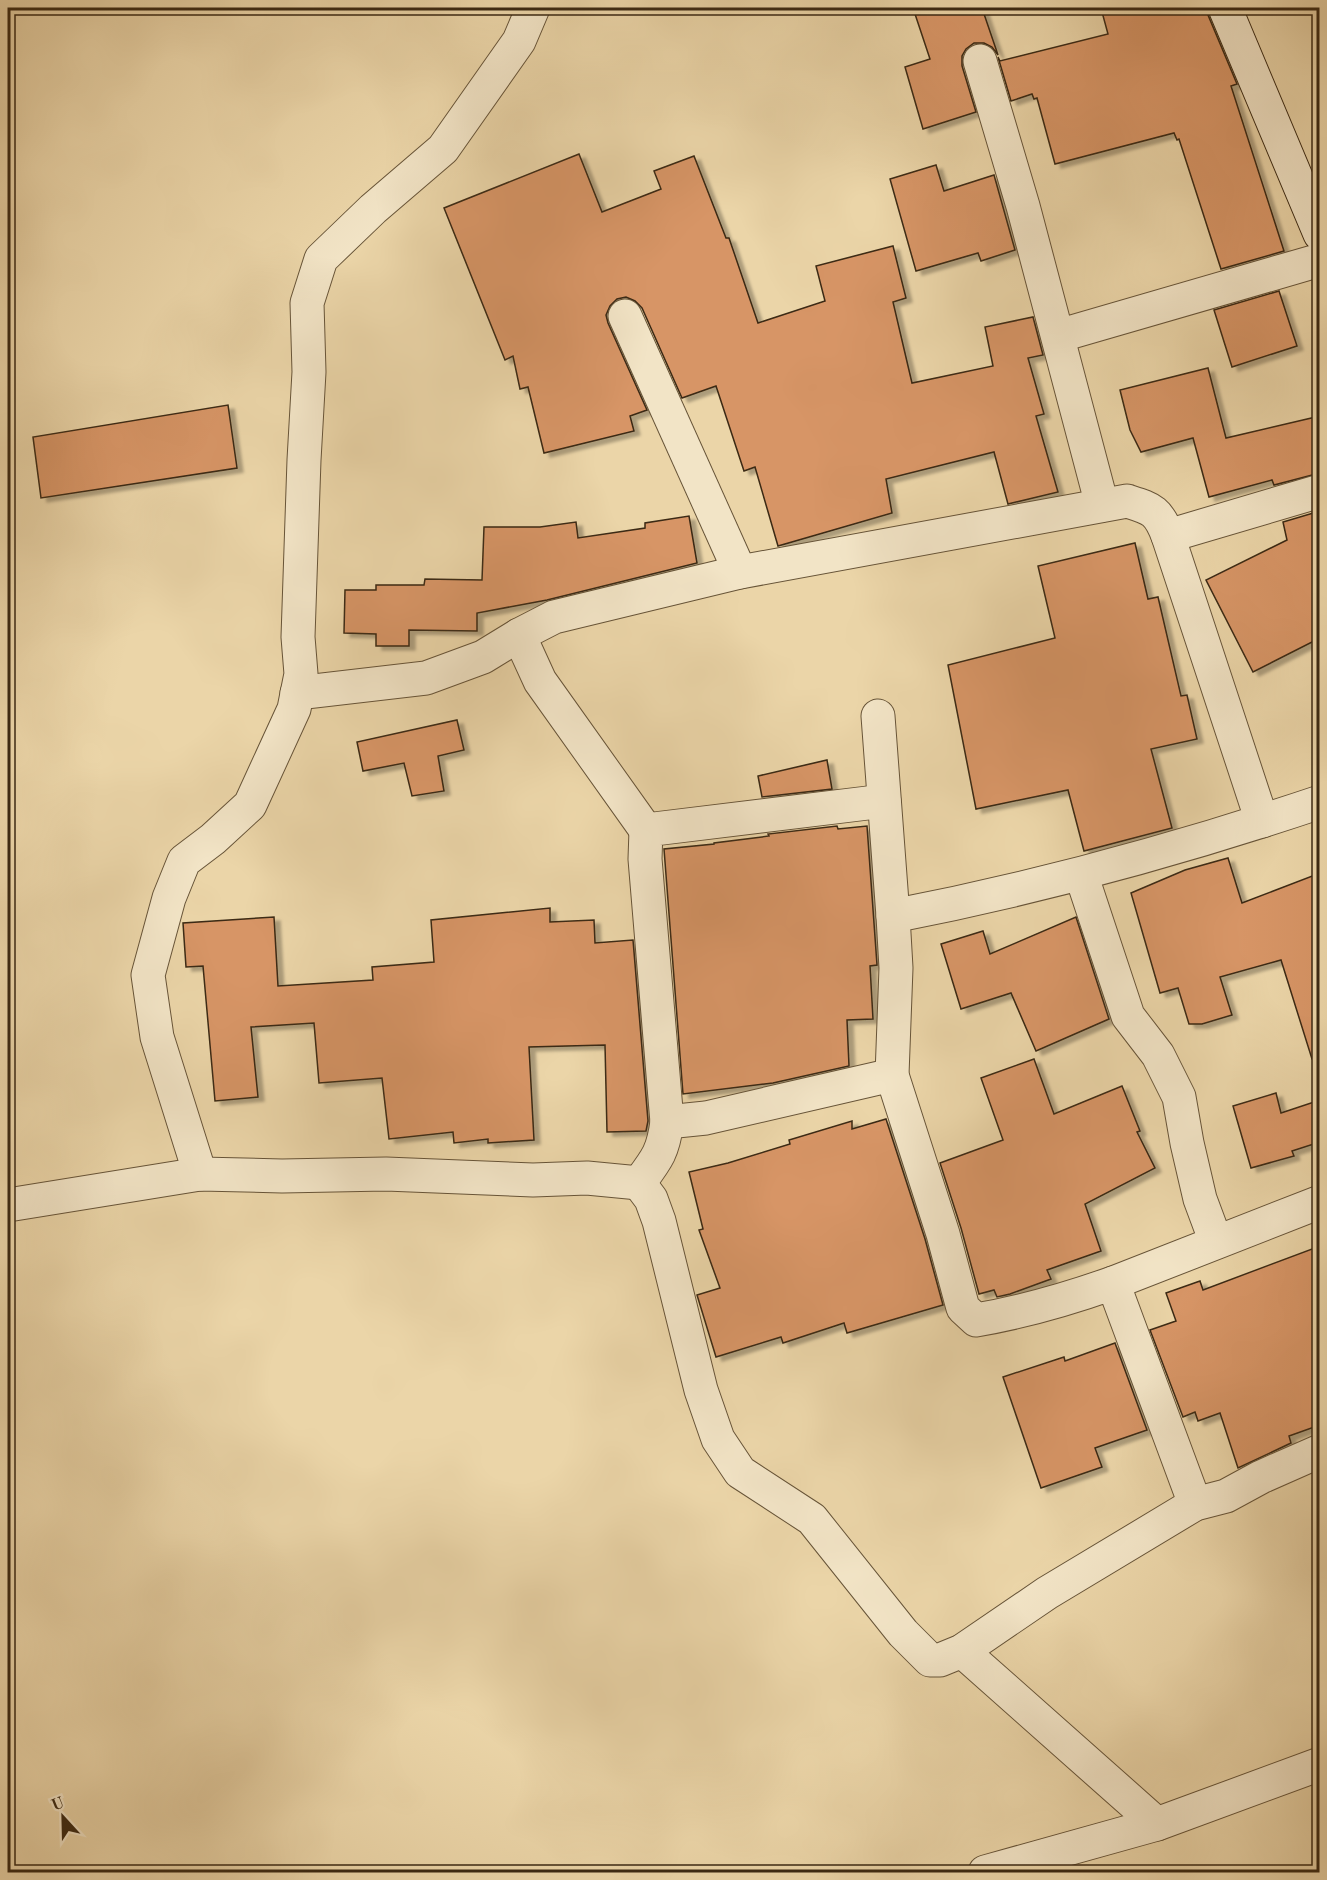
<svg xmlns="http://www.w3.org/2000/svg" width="1327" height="1880" viewBox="0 0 1327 1880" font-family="'Old Standard TT',serif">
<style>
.building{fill:#d79566;stroke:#3b2913;stroke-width:1.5;filter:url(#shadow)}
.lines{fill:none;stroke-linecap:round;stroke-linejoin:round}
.street-casing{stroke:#675438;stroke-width:35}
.secondary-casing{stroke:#3b2913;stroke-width:35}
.street{stroke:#f2e4c6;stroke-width:33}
.secondary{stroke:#f2e4c6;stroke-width:33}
</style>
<defs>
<filter id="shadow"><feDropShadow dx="6" dy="4" stdDeviation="1.5" flood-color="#0004"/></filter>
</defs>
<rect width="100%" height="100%" fill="#ebd5a8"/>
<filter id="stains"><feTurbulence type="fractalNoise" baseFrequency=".00333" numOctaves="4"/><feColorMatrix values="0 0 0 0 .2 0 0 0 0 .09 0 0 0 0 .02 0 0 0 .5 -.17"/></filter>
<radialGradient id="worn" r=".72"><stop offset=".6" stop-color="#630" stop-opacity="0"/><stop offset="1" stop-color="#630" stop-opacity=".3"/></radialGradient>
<!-- building -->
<g class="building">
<path d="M 913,8 L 982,8 L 998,55 L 992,47 L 984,43 L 974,43 L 966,49 L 962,56 L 962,66 L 976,112 L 923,129 L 905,67 L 930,59 Z"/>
<path d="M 1150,8 L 1207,8 L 1208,15 L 1237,84 L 1231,86 L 1284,251 L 1221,269 L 1179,139 L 1177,140 L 1174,133 L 1055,164 L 1037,98 L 1034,99 L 1032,94 L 1011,101 L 998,57 L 1000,61 L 1108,34 L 1102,12 Z"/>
<path d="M 579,154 L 602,212 L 661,189 L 654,171 L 694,156 L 726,238 L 729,238 L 758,323 L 825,301 L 816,266 L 893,246 L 906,298 L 893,302 L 912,383 L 993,366 L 985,327 L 1033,317 L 1043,355 L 1028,358 L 1044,414 L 1036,416 L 1058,492 L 1008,504 L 994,452 L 886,479 L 892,513 L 778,546 L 755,467 L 744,471 L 716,386 L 682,398 L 642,308 L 635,301 L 626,297 L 617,299 L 610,306 L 606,315 L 608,323 L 647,410 L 630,416 L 634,431 L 544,453 L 528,387 L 520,389 L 513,356 L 505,360 L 444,208 Z"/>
<path d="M 936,165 L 944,191 L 994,175 L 1015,250 L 981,261 L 978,253 L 916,271 L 890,179 Z"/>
<path d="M 1279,291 L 1297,346 L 1232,367 L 1214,310 Z"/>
<path d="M 1208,368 L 1226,438 L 1320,416 L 1320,473 L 1274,485 L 1272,480 L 1209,497 L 1193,438 L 1141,452 L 1130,430 L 1120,390 Z"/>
<path d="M 228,405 L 237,468 L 41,498 L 33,437 Z"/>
<path d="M 1320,511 L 1320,638 L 1253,672 L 1206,580 L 1287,540 L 1283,522 Z"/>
<path d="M 689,516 L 697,563 L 547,600 L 477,613 L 477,631 L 409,630 L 409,646 L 376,646 L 376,634 L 344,633 L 345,590 L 376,590 L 376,585 L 424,585 L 425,579 L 482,580 L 484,527 L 540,527 L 576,522 L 578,538 L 645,528 L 645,523 Z"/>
<path d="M 1135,543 L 1148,599 L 1158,597 L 1181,696 L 1187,695 L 1197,739 L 1151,749 L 1172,828 L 1084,851 L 1068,790 L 976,809 L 948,665 L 1055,638 L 1038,566 Z"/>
<path d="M 457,720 L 464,750 L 438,756 L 444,791 L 412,796 L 404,763 L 363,771 L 357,742 Z"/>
<path d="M 827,760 L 832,789 L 762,797 L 758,776 Z"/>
<path d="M 837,826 L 838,829 L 867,826 L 877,965 L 870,966 L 873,1019 L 847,1020 L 849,1066 L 773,1083 L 683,1094 L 664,849 L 714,844 L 714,843 L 769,836 L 768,834 Z"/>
<path d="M 1228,858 L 1242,903 L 1320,873 L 1320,1058 L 1312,1059 L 1281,960 L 1220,977 L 1232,1015 L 1202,1024 L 1189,1024 L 1178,988 L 1160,993 L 1131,893 L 1185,870 Z"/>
<path d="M 550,908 L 550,922 L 594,920 L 595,943 L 633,940 L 648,1121 L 646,1131 L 607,1132 L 605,1045 L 529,1047 L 534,1140 L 488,1143 L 488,1139 L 454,1143 L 453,1132 L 389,1139 L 382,1078 L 319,1083 L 314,1023 L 251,1027 L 258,1097 L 215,1101 L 203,966 L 186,967 L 183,923 L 274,917 L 278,986 L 373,980 L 372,967 L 434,962 L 431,920 Z"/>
<path d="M 1076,917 L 1109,1019 L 1036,1051 L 1011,993 L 961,1009 L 941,944 L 983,931 L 990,954 Z"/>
<path d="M 1034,1059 L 1054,1114 L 1122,1086 L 1140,1131 L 1137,1132 L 1155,1168 L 1085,1204 L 1101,1251 L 1047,1270 L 1051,1279 L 1010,1294 L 997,1297 L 994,1290 L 979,1294 L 961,1228 L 940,1163 L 1003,1140 L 981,1078 Z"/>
<path d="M 1276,1093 L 1281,1113 L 1320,1100 L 1320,1142 L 1292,1151 L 1294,1156 L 1251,1168 L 1233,1106 Z"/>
<path d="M 886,1119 L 925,1239 L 943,1305 L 847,1333 L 844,1323 L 783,1343 L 781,1337 L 716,1357 L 697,1295 L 720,1288 L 699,1230 L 703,1229 L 689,1172 L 728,1163 L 790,1144 L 789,1140 L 852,1121 L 852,1129 Z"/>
<path d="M 1320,1246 L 1320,1425 L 1289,1436 L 1291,1443 L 1238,1468 L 1220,1413 L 1198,1421 L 1195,1412 L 1183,1417 L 1150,1330 L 1176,1321 L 1166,1293 L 1200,1281 L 1203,1290 Z"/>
<path d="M 1115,1343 L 1147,1430 L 1095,1448 L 1102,1467 L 1041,1488 L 1003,1377 L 1064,1357 L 1065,1361 Z"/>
</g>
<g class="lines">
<defs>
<g id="street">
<path d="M 980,61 L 1023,206 L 1102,505"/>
<path d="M 625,316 L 740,572"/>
<path d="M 1058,336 L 1320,260"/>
<path d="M 1168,536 L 1262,821"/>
<path d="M 519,635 L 540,681 L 646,830"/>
<path d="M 297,693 L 426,678 L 483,657 L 519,635 L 554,617 L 740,572 L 1127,501 C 1152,509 1158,510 1168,536 L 1320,491"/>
<path d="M 878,716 L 893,916"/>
<path d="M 1081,874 L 1128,1016 L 1158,1055 L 1179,1097 L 1187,1143 L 1200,1199 L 1216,1242"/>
<path d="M 667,1122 L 645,859 L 646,830 L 884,801"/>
<path d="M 200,1174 L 157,1037 L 148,975 L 169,898 L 184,861 L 213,839 L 250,805 L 294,709 L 301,674 L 298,637 L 304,460 L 309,372 L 307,303 L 321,259 L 373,209 L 443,149 L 519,41 L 533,8"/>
<path d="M 639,1183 L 651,1199 L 659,1221 L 701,1390 L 718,1439 L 740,1472 L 812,1519 L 903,1633 L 930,1660 L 940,1660 L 962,1651 L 1047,1593 L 1195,1504 L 1226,1496 L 1261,1477 L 1320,1451"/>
<path d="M 8,1205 L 200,1174 L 282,1176 L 386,1174 L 533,1180 L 587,1178 L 639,1183 C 657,1159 663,1152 667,1122 L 706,1118 L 892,1075"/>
<path d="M 1113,1283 L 1320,1202"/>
<path d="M 1195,1504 L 1113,1283 C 1068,1299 1023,1312 976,1320 L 963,1308 L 943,1234 L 892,1075 L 896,968 L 893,916 C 1037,888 1180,849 1320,802"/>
<path d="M 962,1651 L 1157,1824"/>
<path d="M 985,1872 L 1157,1824 L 1320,1764"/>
</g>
<path id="secondary" d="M 1225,8 L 1320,234"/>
</defs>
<!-- street casing -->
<use href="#street" class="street-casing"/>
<!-- secondary casing -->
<use href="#secondary" class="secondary-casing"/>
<!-- street -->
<use href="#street" class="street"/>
<!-- secondary -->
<use href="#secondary" class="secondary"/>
</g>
<!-- margin -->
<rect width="1327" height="1880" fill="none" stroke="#ebd5a8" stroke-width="30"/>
<rect x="9" y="9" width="1309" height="1862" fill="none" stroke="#3b2913" stroke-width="3"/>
<rect x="15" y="15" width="1297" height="1850" fill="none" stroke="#3b2913" stroke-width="1.5"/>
<!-- north arrow -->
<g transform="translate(63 1817) rotate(338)" stroke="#f2e4c6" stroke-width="4.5" paint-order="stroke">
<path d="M0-4.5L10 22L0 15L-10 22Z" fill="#3b2913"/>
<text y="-9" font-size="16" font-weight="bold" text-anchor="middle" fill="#3b2913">U</text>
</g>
<rect width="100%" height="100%" filter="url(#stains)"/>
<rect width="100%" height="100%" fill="url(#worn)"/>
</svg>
